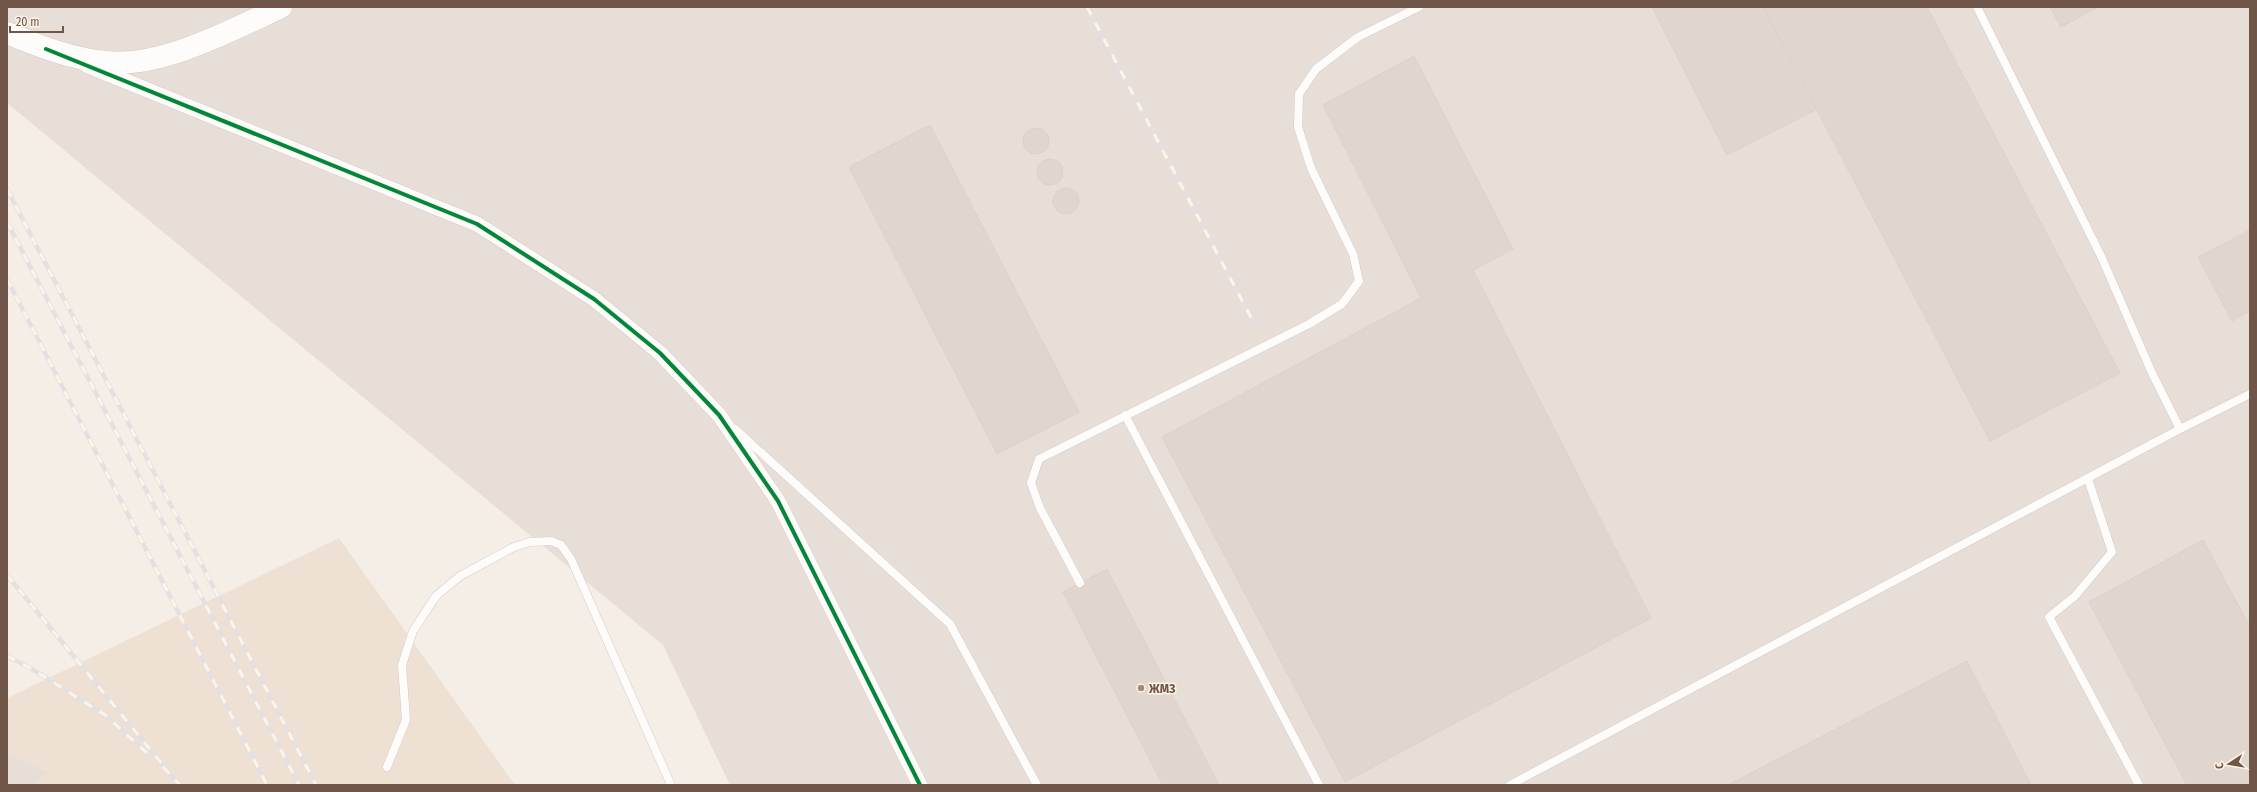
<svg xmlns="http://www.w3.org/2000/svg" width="2257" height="792" viewBox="0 0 2257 792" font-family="'Fira Sans Condensed',sans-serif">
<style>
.residential{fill:#eee1d3}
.industrial{fill:#e6ded7}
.building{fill:#e1d6ce;stroke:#ddd1c9}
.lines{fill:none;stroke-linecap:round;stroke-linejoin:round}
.lane-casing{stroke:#d6cbc4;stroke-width:9}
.street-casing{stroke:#d6cbc4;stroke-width:16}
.secondary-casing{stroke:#d5cbc3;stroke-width:23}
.lane{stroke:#fefcfb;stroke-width:8}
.street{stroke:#fefcfb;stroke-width:15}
.secondary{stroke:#fefcfb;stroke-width:22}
.rail-casing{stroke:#e3e0e3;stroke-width:4.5}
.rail{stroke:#fef4e6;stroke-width:3;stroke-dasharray:9;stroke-linecap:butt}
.cycleway-casing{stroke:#fef4e6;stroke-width:6}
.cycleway{stroke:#00873e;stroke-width:4}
.poi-dot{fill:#9f8b80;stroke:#fef4e6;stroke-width:1.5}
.labels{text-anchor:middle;stroke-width:3;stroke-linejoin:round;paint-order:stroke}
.poi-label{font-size:13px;font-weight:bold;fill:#705549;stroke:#fef4e6;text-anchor:start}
</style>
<rect width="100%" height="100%" fill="#f5eee6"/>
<!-- residential -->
<path class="residential" d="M 339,538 L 515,785 L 7,785 L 7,698 Z"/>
<!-- industrial -->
<g class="industrial">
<path d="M 7,7 L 2250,7 L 2250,785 L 730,785 L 663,645 L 7,103 Z"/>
<path d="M 7,754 L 48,772 L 33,785 L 7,785 Z"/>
</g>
<!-- building -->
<g class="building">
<path d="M 1652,7 L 1763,7 L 1817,109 L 1727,155 Z"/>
<path d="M 1763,7 L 1927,7 L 2120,373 L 1990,441 Z"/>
<path d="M 2050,7 L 2098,7 L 2061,27 Z"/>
<path d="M 1414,56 L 1513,249 L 1473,270 L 1651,618 L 1345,782 L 1162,437 L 1421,298 L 1323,105 Z"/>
<path d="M 930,125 L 1079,412 L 997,454 L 849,167 Z"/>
<circle cx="1036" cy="141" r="13"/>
<circle cx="1050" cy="172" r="13"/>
<circle cx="1066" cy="201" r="13"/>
<path d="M 2250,230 L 2250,311 L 2232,321 L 2198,257 Z"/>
<path d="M 2203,540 L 2250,627 L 2250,785 L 2187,785 L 2089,602 Z"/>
<path d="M 1107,569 L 1219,785 L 1163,785 L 1063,592 Z"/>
<path d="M 1967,661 L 2031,785 L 1728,785 Z"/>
</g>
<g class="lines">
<defs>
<g id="lane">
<path d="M 1125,415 L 1319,785"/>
<path d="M 735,429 L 950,624 L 1037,785"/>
<path d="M 2180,429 L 2250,394"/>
<path d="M 2088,479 L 2112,552 L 2075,596 L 2049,617 L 2139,785"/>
<path d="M 1080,583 L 1040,508 L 1031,483 L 1039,459 L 1309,324 L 1342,304 L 1359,281 L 1353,254 L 1311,168 L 1298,127 L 1299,94 L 1316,69 L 1358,37 L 1419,7"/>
<path d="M 387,767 L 406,720 L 402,665 L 413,631 L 436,596 L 460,576 L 514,547 L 530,542 L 551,541 L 561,545 L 571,559 L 671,785"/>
<path d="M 1510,785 L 2180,429 L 2152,373 L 2101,256 L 1977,7"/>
</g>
<path id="street" d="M 86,65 L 477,224 L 594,299 L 660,353 L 719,415 L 778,501 L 920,785"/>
<path id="secondary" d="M 7,33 C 39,46 71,59 106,62 C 161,68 232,30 281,7"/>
</defs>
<!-- lane casing -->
<use href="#lane" class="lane-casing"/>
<!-- street casing -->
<use href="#street" class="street-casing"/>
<!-- secondary casing -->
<use href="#secondary" class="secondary-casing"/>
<!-- lane -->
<use href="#lane" class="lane"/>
<!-- street -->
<use href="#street" class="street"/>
<!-- secondary -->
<use href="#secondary" class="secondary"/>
<defs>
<g id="rail">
<path d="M 1087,7 L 1255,325"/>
<path d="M 7,189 L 316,785"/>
<path d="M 7,222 L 299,785"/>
<path d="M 7,279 L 267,785"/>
<path d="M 7,575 L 167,770"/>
<path d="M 7,656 L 32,669 L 105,715 L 147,753"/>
<path d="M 163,767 L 180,785"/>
</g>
</defs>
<!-- rail casing -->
<use href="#rail" class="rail-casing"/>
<!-- rail -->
<use href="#rail" class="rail"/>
<defs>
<path id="cycleway" d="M 46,49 L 477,224 L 594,299 L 660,353 L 719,415 L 778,501 L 920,785"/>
</defs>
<!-- cycleway casing -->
<use href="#cycleway" class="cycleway-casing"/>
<!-- cycleway -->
<use href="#cycleway" class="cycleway"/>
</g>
<!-- markers -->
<circle class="poi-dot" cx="1141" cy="688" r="4"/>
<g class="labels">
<!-- poi labels -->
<g class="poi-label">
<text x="1149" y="693">ЖМЗ</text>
</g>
</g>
<!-- border -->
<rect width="2257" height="792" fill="none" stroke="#705549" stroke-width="16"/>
<!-- north arrow -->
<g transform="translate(2229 764) rotate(258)" stroke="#fef4e6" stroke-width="3" paint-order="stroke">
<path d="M0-3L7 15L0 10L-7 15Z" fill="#705549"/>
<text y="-6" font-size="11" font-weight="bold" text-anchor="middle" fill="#705549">С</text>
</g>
<!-- scale -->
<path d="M10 26v6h53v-6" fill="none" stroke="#705549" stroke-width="2"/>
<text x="16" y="26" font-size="12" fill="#705549" stroke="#fef4e6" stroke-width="3" paint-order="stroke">20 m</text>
</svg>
